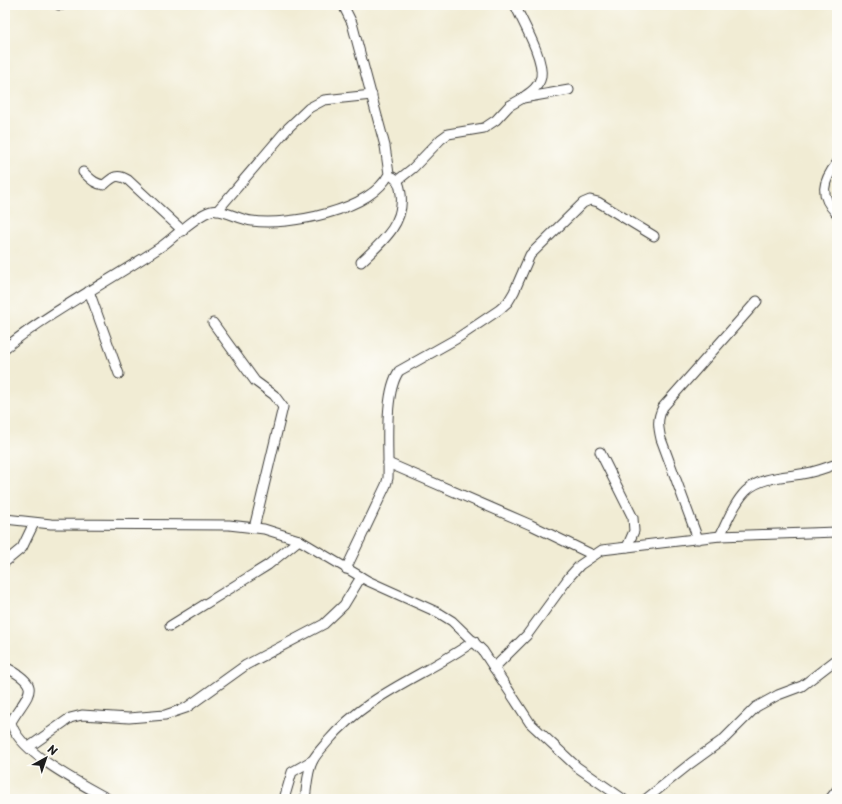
<svg xmlns="http://www.w3.org/2000/svg" width="842" height="804" viewBox="0 0 842 804" font-family="'Playpen Sans',sans-serif">
<style>
.lines{fill:none;stroke-linecap:round;stroke-linejoin:round}
.minor-casing{stroke:#3c3b38;stroke-width:11}
.minor{stroke:#fff;stroke-width:9}
</style>
<rect width="100%" height="100%" fill="#fdfcf7"/>
<filter id="ink" filterUnits="userSpaceOnUse"><feTurbulence type="fractalNoise" baseFrequency=".025" numOctaves="2"/><feDisplacementMap in="SourceGraphic" scale="8" xChannelSelector="R" yChannelSelector="G"/><feConvolveMatrix kernelMatrix="1 2 1 2 8 2 1 2 1" color-interpolation-filters="sRGB"/></filter>
<filter id="wash" filterUnits="userSpaceOnUse"><feTurbulence type="fractalNoise" baseFrequency=".012" numOctaves="4" result="noise"/><feDisplacementMap in="SourceGraphic" scale="16" xChannelSelector="R" yChannelSelector="G"/><feGaussianBlur stdDeviation="0.9" result="paint"/><feColorMatrix in="noise" values="0 0 0 0 0 0 0 0 0 0 0 0 0 0 0 0 0 1.4 0 .05"/><feComposite in="paint" operator="in"/></filter>
<g filter="url(#wash)">
<rect width="100%" height="100%" fill="#f1ecd4"/>
</g>
<g filter="url(#ink)">
<g class="lines">
<defs>
<g id="minor">
<path d="M 59,5 L 62,5"/>
<path d="M 515,5 C 523,23 544,58 541,77 C 539,86 532,91 525,96"/>
<path d="M 837,163 C 822,182 819,196 837,214"/>
<path d="M 83,172 C 90,178 94,184 104,185 C 113,177 117,173 128,180 L 183,231"/>
<path d="M 398,180 L 413,168 L 441,139 L 448,134 L 484,128 L 496,120 L 509,106 L 523,98 L 569,90"/>
<path d="M 217,211 L 288,128 L 309,108 L 324,100 L 372,95"/>
<path d="M 361,262 C 381,243 405,224 401,194 C 400,187 399,181 393,177"/>
<path d="M 89,291 L 119,374"/>
<path d="M 213,323 L 255,381 L 274,395 L 283,407 L 254,528"/>
<path d="M 5,348 C 54,309 110,281 162,246 C 176,236 195,216 211,211 C 221,208 240,220 252,221 C 289,226 370,211 389,174 L 385,146 L 352,23 L 343,5"/>
<path d="M 600,452 L 633,518 L 634,531 L 627,547"/>
<path d="M 388,463 L 531,525 L 593,555"/>
<path d="M 5,519 L 51,524 L 229,525 L 264,529 L 299,540 L 368,581 L 439,613 L 452,621 L 483,651 L 530,723 L 577,767 L 623,799"/>
<path d="M 720,536 C 727,522 734,503 746,491 C 761,476 788,477 807,473 C 818,471 827,467 837,464"/>
<path d="M 698,539 L 661,439 C 658,426 657,419 663,407 L 757,301"/>
<path d="M 5,562 L 22,548 L 34,523"/>
<path d="M 346,569 L 386,485 L 388,478 C 389,450 383,394 399,371 L 456,339 L 499,310 L 508,302 L 514,292 L 530,255 L 583,203 L 590,200 L 598,202 L 654,236"/>
<path d="M 170,626 L 268,565 L 299,540"/>
<path d="M 5,667 C 45,687 27,694 11,722 C 17,752 82,784 108,799"/>
<path d="M 494,668 L 527,635 L 570,576 L 580,565 L 602,550 L 720,536 L 837,532"/>
<path d="M 29,747 L 70,718 L 82,715 L 129,718 L 165,715 L 186,708 L 246,665 L 324,624 L 344,605 L 361,577"/>
<path d="M 284,799 L 292,772 L 313,760"/>
<path d="M 305,799 C 307,787 307,771 313,760 C 317,753 323,747 328,741 C 370,692 423,677 474,641"/>
<path d="M 646,799 L 691,763 L 724,739 L 756,707 L 778,695 L 802,686 L 837,659"/>
<path d="M 830,799 L 837,790"/>
</g>
</defs>
<!-- minor casing -->
<use href="#minor" class="minor-casing"/>
<!-- minor -->
<use href="#minor" class="minor"/>
</g>
</g>
<!-- margin -->
<rect width="842" height="804" fill="none" stroke="#fdfcf7" stroke-width="20"/>
<!-- north arrow -->
<g transform="translate(46 758) rotate(40)" stroke="#fdfcf7" stroke-width="3" paint-order="stroke">
<path d="M0-3L7 15L0 10L-7 15Z" fill="#1c1c1c"/>
<text y="-6" font-size="11" font-weight="bold" text-anchor="middle" fill="#1c1c1c">N</text>
</g>
</svg>
